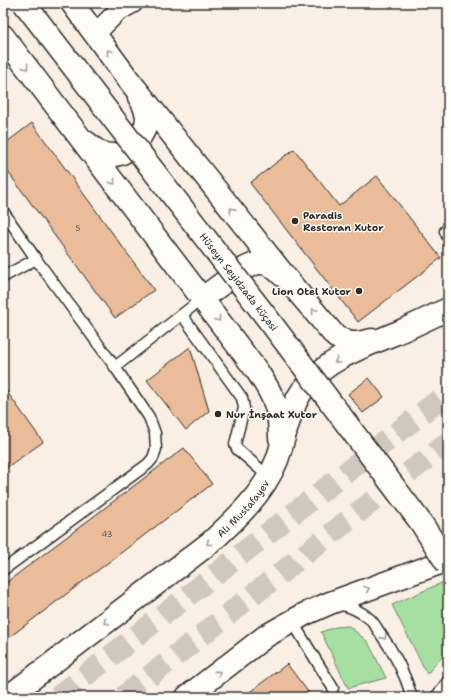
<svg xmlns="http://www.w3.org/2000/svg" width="451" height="700" viewBox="0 0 451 700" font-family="'Shantell Sans',sans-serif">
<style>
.green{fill:#a7dea2;stroke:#698466}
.building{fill:#eabc9a;stroke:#2b2b2b}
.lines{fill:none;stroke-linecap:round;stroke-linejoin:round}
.primary-tunnel{stroke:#d0c8bf;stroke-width:22;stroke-dasharray:22 11;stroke-linecap:butt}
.lane-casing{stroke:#2b2b2b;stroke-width:13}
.street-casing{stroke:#2b2b2b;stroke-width:22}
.secondary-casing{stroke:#2b2b2b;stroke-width:25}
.lane{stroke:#fdfcf7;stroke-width:10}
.street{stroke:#fdfcf7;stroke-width:19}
.secondary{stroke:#fdfcf7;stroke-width:22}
.secondary-bridge-casing{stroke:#2b2b2b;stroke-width:25;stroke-linecap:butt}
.secondary-bridge{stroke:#fdfcf7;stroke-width:22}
.oneway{stroke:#9e9e9b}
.poi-dot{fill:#2b2b2b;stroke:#fdfcf7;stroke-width:1.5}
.labels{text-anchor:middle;stroke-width:3;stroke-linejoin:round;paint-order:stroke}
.number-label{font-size:8px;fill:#5b4f47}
.poi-label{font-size:10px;font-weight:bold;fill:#2b2b2b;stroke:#fdfcf7;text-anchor:start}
.street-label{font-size:10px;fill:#2b2b2b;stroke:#fdfcf7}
</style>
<rect width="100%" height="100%" fill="#f9efe4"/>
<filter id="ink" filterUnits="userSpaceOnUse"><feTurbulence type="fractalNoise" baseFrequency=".025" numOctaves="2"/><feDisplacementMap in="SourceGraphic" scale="8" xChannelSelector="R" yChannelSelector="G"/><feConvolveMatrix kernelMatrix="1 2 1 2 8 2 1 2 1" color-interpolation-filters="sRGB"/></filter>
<g filter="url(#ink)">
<!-- green -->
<g class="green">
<path d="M 448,580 L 448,650 L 427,674 L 392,605 Z"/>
<path d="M 349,626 L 368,642 L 386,678 L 348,688 L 321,632 L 336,627 Z"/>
</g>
<!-- building -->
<g class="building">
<path d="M 32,123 L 154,290 L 115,318 L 3,165 L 3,145 Z"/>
<path d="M 294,149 L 339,206 L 377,176 L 441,258 L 358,322 L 250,183 Z"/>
<path d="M 190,347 L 209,411 L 186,430 L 147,380 Z"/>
<path d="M 369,378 L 384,397 L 363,413 L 348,394 Z"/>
<path d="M 3,386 L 43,442 L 3,470 Z"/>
<path d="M 184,448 L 212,484 L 3,642 L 3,585 Z"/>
<path d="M 287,664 L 312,697 L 243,697 Z"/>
</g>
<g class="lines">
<!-- primary-tunnel -->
<g class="primary-tunnel">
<path d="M 58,697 L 448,393"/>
<path d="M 123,697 L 448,442"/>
</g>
<defs>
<g id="lane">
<path d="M 3,211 L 36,259 L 115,367 L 149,417 L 155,433 L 156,449 L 153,458 L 148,464 L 3,570"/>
<path d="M 445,231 L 448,238"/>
<path d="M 3,277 L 36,259"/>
<path d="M 182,315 L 242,398 L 244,408 L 235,444 L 237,449 L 269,477"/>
<path d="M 115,367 L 203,298"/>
<path d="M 338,604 C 350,606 362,612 371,620 C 375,624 377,629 380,633 C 394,652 405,674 412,697"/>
<path d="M 292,621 L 333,688"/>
<path d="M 436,697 L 448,681"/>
</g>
<path id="street" d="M 95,34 L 117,12 L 133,3"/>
<g id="secondary">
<path d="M 72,3 L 128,79 L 291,284 L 336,337 L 350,343 L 358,343 L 372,340"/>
<path d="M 3,36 L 257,371 C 273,395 280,408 280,438"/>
<path d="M 86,142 C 94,149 100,154 111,155 C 128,156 147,134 147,117 C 146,110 143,103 139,97"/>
<path d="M 203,298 C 216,289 245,263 261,263 C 270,263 276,269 282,275"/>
<path id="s1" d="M 8,697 L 211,542 C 236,519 264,493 277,460 C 285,438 290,405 305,387 C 328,357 369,345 401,331 C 417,324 433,316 448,309"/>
<path d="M 187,697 L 266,636 L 305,614 L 330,603 L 448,560"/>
</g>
</defs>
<!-- lane casing -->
<use href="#lane" class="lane-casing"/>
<!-- street casing -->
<use href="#street" class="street-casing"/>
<!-- secondary casing -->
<use href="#secondary" class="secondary-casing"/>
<!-- lane -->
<use href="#lane" class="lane"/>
<!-- street -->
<use href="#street" class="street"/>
<!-- secondary -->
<use href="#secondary" class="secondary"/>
<defs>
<g id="secondary-bridge">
<path id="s2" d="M 24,3 L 271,323 L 422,524 L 448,565"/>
</g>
</defs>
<!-- secondary-bridge casing -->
<use href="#secondary-bridge" class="secondary-bridge-casing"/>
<!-- secondary-bridge -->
<use href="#secondary-bridge" class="secondary-bridge"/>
</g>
<!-- one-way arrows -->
<defs><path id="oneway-chevron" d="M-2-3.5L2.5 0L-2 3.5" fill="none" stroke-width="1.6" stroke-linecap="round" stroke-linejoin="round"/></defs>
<g class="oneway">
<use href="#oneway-chevron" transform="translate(109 52) rotate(-127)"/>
<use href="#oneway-chevron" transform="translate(26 67) rotate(53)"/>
<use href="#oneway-chevron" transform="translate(113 182) rotate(53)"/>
<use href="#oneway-chevron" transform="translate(232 210) rotate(-128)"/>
<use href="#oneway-chevron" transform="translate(314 311) rotate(-131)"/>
<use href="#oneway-chevron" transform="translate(218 319) rotate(53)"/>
<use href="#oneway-chevron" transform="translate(337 361) rotate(150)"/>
<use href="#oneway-chevron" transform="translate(209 543) rotate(141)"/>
<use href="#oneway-chevron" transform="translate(367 589) rotate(-20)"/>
<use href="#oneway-chevron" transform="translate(106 622) rotate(143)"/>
<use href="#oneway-chevron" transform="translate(384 637) rotate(55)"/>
<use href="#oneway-chevron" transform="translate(218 673) rotate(-37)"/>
</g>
</g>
<!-- markers -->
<g class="poi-dot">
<circle cx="295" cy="221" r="4"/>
<circle cx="359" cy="291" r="4"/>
<circle cx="218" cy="414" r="4"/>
</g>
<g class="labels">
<!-- number labels -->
<g class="number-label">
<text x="78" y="231">5</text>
<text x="107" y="537">43</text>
</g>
<!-- poi labels -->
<g class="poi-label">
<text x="303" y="219">Paradis<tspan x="303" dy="12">Restoran Xutor</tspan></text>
<text x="351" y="295" text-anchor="end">Lion Otel Xutor</text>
<text x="226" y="418">Nur İnşaat Xutor</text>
</g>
<!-- street labels -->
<g class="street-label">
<text dy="4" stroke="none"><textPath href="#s2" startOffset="352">Hüseyn Seyidzadə küçəsi</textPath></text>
<text dy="4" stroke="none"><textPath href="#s1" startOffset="302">Alı Mustafayev</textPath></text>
</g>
</g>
<!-- margin -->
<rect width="451" height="700" fill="none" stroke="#fdfcf7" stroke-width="16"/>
<rect x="8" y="8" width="435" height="684" fill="none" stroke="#2b2b2b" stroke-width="1.5" filter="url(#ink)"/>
</svg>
